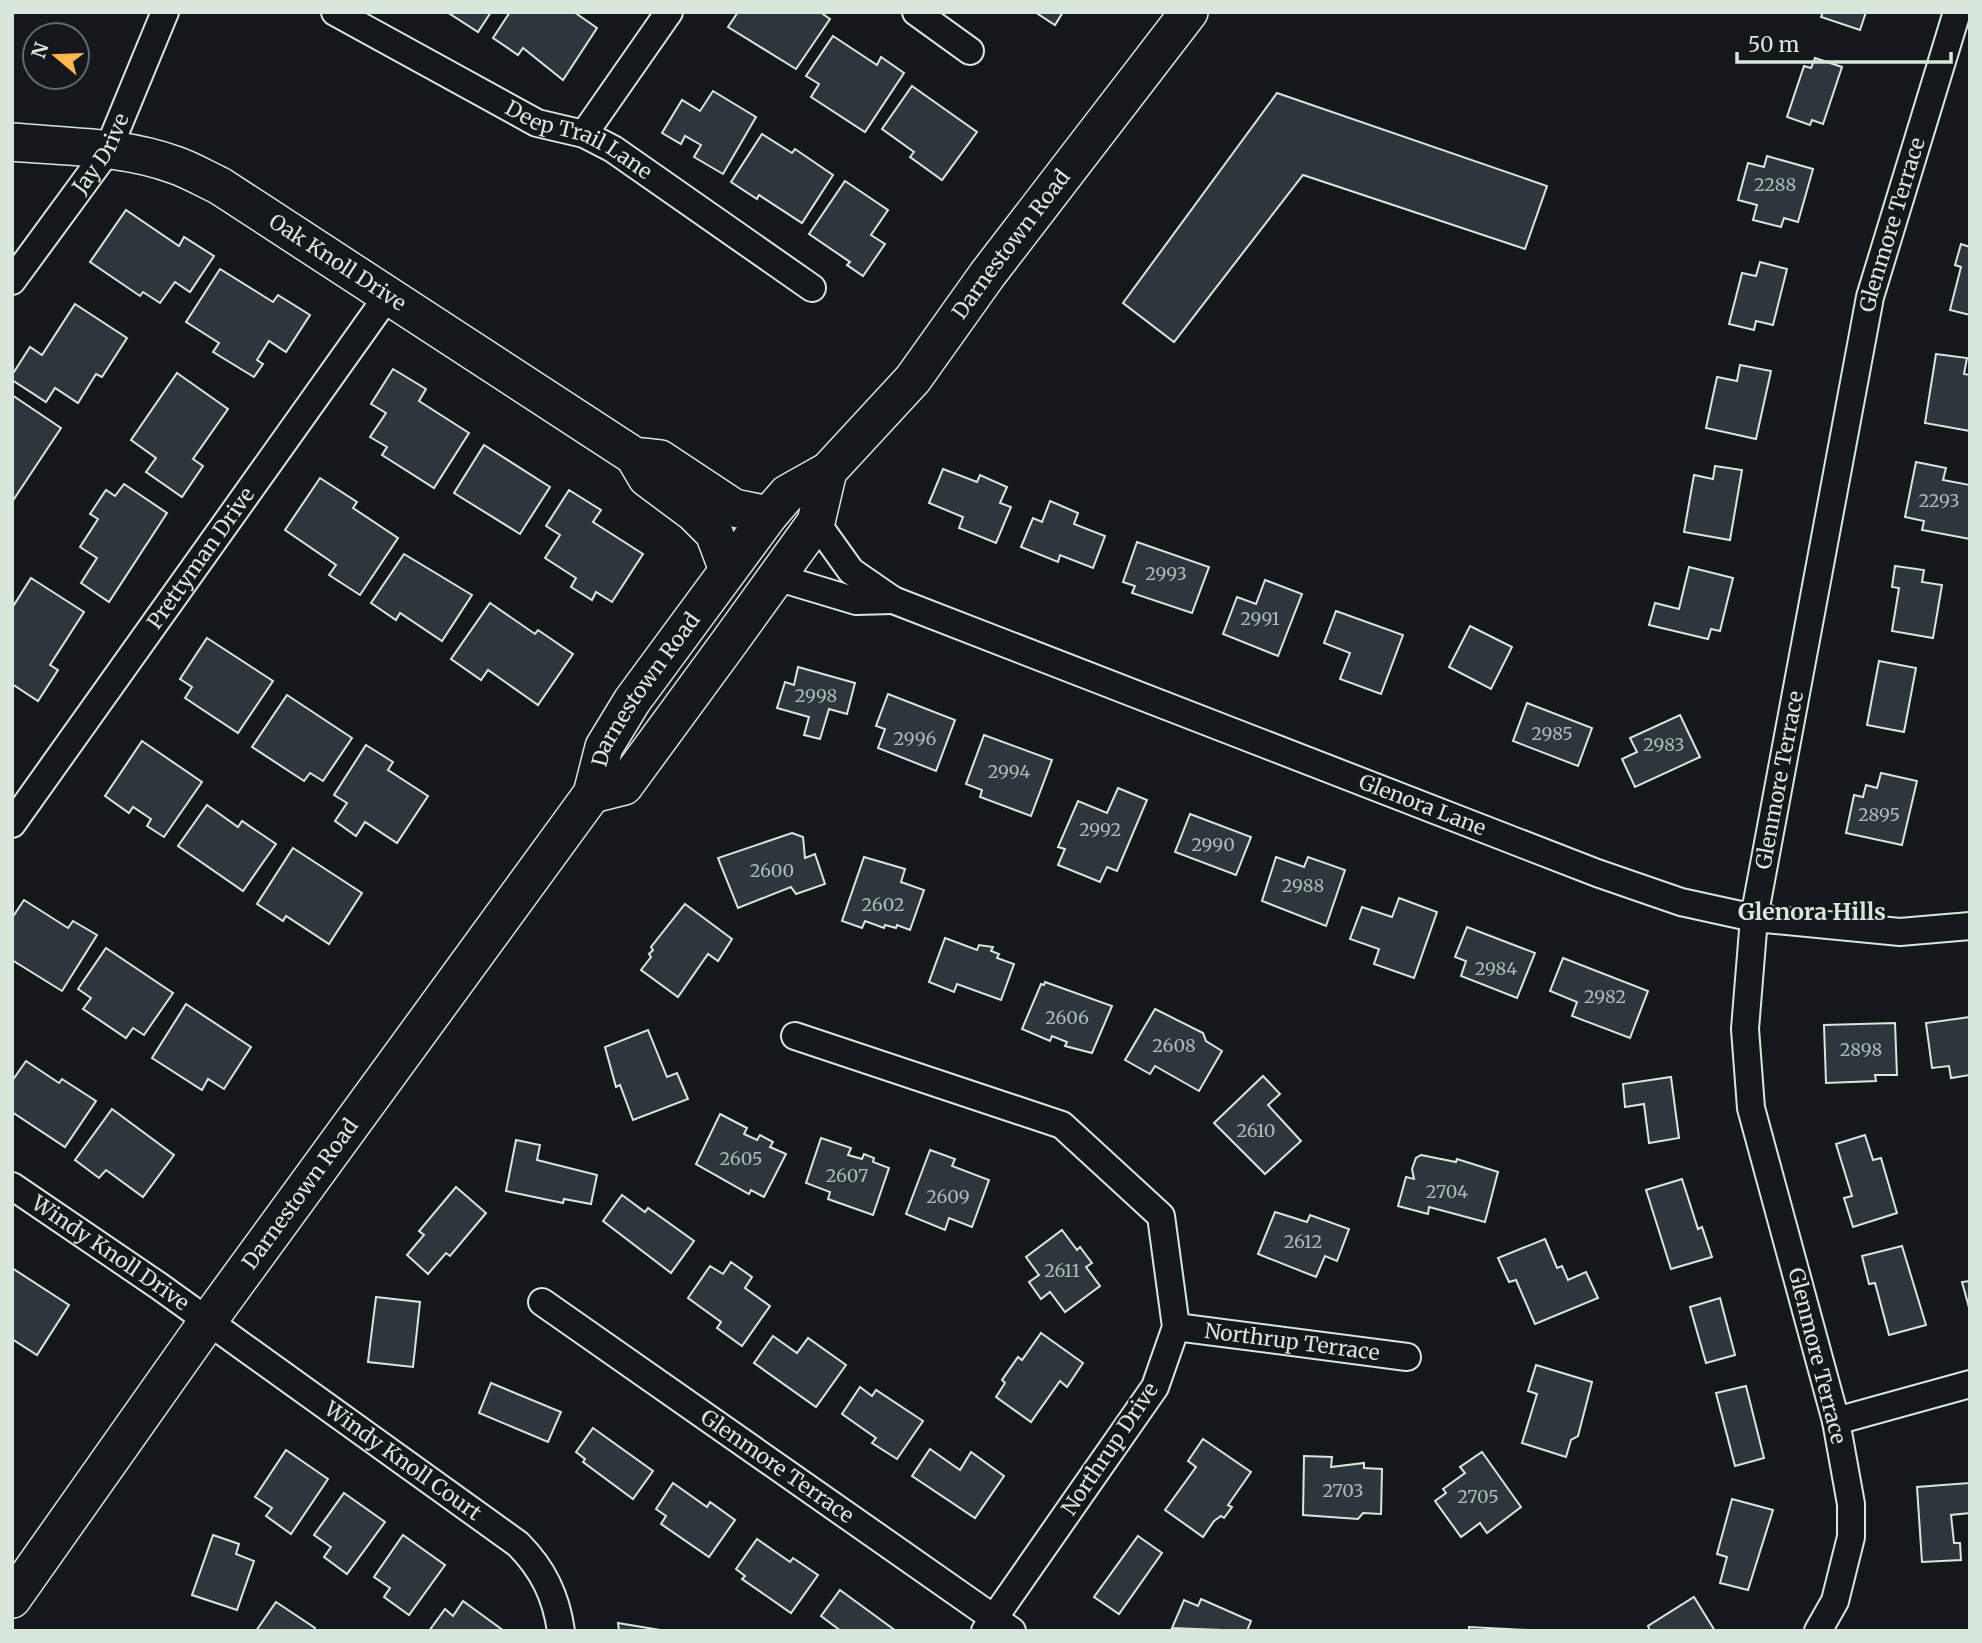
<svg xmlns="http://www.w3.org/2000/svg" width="1982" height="1643" viewBox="0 0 1982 1643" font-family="Merriweather,serif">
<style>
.building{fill:#2c363c;stroke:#d8e6dc;stroke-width:2}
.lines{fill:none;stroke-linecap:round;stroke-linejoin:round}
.street-casing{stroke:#d8e6dc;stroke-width:30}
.secondary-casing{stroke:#d8e6dc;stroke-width:40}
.street{stroke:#14181c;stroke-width:26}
.secondary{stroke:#14181c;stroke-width:37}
.labels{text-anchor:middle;stroke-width:5;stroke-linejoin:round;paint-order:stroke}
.number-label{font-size:18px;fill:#adbab4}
.street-label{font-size:21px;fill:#d8e6dc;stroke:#14181c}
.neighbourhood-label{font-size:23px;font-weight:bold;fill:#d8e6dc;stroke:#14181c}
</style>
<rect width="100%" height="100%" fill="#14181c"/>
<!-- building -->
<g class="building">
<path d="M 447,12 L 491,12 L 478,32 Z"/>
<path d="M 510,12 L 574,12 L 597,28 L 563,80 L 523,48 L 518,55 L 493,38 Z"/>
<path d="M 738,12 L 820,12 L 830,19 L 796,69 L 728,27 Z"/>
<path d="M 1035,12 L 1063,12 L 1055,25 Z"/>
<path d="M 1823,12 L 1866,12 L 1860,30 L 1821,17 Z"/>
<path d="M 833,36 L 877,65 L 881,57 L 904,73 L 865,132 L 811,97 L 819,84 L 806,76 Z"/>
<path d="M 1815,58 L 1842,67 L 1823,124 L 1812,120 L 1810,125 L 1787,117 L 1804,66 L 1811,68 Z"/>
<path d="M 912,86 L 977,132 L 942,180 L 910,157 L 914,152 L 882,129 Z"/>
<path d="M 713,91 L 756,117 L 723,174 L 694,157 L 701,145 L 685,136 L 681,144 L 662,133 L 682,100 L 700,111 Z"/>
<path d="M 1277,93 L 1547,186 L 1525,249 L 1303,175 L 1174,342 L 1123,303 Z"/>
<path d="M 762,134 L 792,153 L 795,149 L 833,175 L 802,223 L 759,195 L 757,199 L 731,182 Z"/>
<path d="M 1767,156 L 1813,169 L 1798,222 L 1784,218 L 1781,227 L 1753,220 L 1757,205 L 1738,200 L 1748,163 L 1764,167 Z"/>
<path d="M 845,181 L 888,210 L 871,235 L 885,244 L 863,276 L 847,265 L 850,262 L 809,234 Z"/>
<path d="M 126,210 L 179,246 L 184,237 L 214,256 L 190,292 L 175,282 L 160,303 L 143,292 L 140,296 L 90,262 Z"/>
<path d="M 1961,244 L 1970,247 L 1970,315 L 1950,310 L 1961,267 L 1955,265 Z"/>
<path d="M 1760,262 L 1787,269 L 1773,325 L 1756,321 L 1754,330 L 1729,324 L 1742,273 L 1756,276 Z"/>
<path d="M 220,269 L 273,302 L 278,295 L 310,315 L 286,352 L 269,341 L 257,360 L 263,364 L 254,377 L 213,352 L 219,343 L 186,322 Z"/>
<path d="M 75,304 L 127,338 L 102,377 L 96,374 L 78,403 L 55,388 L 46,402 L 12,380 L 12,375 L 30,347 L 42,355 Z"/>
<path d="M 1936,354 L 1967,358 L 1964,374 L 1970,375 L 1970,431 L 1925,423 Z"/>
<path d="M 1740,365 L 1771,371 L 1756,439 L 1706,428 L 1717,377 L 1737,381 Z"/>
<path d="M 393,369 L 426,389 L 419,401 L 469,433 L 434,488 L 382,455 L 387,447 L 370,437 L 386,413 L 371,404 Z"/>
<path d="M 177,373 L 228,409 L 193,459 L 203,466 L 182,497 L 146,472 L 156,458 L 131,440 Z"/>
<path d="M 12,395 L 61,428 L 12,502 Z"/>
<path d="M 484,445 L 550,487 L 520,534 L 454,493 Z"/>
<path d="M 1916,462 L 1946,468 L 1943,480 L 1970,485 L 1970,539 L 1922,530 L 1924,521 L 1905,517 Z"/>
<path d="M 1715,466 L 1742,470 L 1730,540 L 1684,532 L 1694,475 L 1713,479 Z"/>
<path d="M 943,469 L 977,482 L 980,475 L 1007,487 L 1000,503 L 1011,507 L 996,543 L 959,528 L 963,517 L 929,503 Z"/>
<path d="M 320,478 L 357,502 L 353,508 L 398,538 L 360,595 L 329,575 L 336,565 L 285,530 Z"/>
<path d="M 124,484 L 167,513 L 109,602 L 81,583 L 97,558 L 80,547 L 98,519 L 90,514 L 106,490 L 115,496 Z"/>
<path d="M 569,490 L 601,510 L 593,522 L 643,554 L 612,602 L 596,592 L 592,600 L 571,587 L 576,578 L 545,558 L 560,535 L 546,526 Z"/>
<path d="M 1050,501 L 1078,513 L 1074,524 L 1105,536 L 1093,568 L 1060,555 L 1058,562 L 1021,547 L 1033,518 L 1042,522 Z"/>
<path d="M 1137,542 L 1209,567 L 1192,613 L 1132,593 L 1135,586 L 1123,582 Z"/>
<path d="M 404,554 L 472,595 L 442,641 L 400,613 L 396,620 L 371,603 Z"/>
<path d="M 1895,566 L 1924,570 L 1922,582 L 1942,585 L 1933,638 L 1892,631 L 1899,588 L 1892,587 Z"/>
<path d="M 1689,567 L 1733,578 L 1720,631 L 1711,629 L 1708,639 L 1649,625 L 1655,603 L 1679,609 Z"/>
<path d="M 31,578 L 84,612 L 50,665 L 58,670 L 38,701 L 12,684 L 12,608 Z"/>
<path d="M 1265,580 L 1302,594 L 1278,656 L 1223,634 L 1237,597 L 1256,604 Z"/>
<path d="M 490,603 L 535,634 L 538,630 L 573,654 L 538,705 L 488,670 L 481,680 L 451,659 Z"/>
<path d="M 1336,611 L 1403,635 L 1381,694 L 1340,679 L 1350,653 L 1324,643 Z"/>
<path d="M 1470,626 L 1512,647 L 1491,689 L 1449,667 Z"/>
<path d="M 207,638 L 273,681 L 238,733 L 185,698 L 192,687 L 180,679 Z"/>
<path d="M 1879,661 L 1916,668 L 1904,732 L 1867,725 Z"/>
<path d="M 798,667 L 855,683 L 847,714 L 829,709 L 820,739 L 804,735 L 809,717 L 777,708 L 785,682 L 794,685 Z"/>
<path d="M 888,694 L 955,720 L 936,771 L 878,748 L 885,729 L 876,726 Z"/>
<path d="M 287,695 L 352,738 L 323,781 L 310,773 L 304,781 L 252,747 Z"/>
<path d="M 1527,703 L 1592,728 L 1578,766 L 1513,741 Z"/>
<path d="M 1680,715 L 1700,757 L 1635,787 L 1622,759 L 1637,752 L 1630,738 Z"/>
<path d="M 984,735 L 1052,760 L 1031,816 L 980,797 L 982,790 L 966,784 Z"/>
<path d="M 142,741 L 202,782 L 164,837 L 147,826 L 151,819 L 133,807 L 129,813 L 105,796 Z"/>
<path d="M 366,745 L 393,762 L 388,770 L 428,796 L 397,843 L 365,822 L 356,836 L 335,821 L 347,803 L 334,795 Z"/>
<path d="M 1881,773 L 1917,781 L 1902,845 L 1846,833 L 1854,795 L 1863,797 L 1866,785 L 1877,788 Z"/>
<path d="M 1118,788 L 1147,800 L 1117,871 L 1107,867 L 1100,882 L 1058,865 L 1065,849 L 1058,847 L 1078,801 L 1107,813 Z"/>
<path d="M 207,805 L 238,827 L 242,821 L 276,844 L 243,891 L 178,846 Z"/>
<path d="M 1190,814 L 1251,837 L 1236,875 L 1175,852 Z"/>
<path d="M 792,833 L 803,837 L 805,858 L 815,854 L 825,884 L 796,894 L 791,887 L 738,908 L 718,858 Z"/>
<path d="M 293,848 L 362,893 L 329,944 L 286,916 L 283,921 L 257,904 Z"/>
<path d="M 864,857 L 905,869 L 901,882 L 924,890 L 910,930 L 897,925 L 896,928 L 885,925 L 884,928 L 865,921 L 862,928 L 842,921 Z"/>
<path d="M 1276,857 L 1304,867 L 1308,857 L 1345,870 L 1326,926 L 1262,901 Z"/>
<path d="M 1399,898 L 1437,912 L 1414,978 L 1374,964 L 1379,949 L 1350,939 L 1362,907 L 1392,917 Z"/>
<path d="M 24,900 L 68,928 L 73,921 L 97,935 L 62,991 L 12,960 L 12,918 Z"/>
<path d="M 685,904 L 732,939 L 718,961 L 708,954 L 678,997 L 641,970 L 651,957 L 649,954 L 653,950 L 651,947 Z"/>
<path d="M 1467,927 L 1535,953 L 1517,998 L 1461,976 L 1466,961 L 1455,957 Z"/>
<path d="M 945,938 L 977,950 L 979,945 L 993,947 L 991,951 L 999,954 L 997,958 L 1014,964 L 1001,1000 L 957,984 L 954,992 L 929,982 Z"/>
<path d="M 106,948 L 173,993 L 144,1035 L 133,1028 L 126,1038 L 83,1009 L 91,998 L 78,989 Z"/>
<path d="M 1563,958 L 1648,991 L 1630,1038 L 1572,1016 L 1577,1002 L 1550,991 Z"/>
<path d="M 1045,982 L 1112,1006 L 1092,1053 L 1065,1046 L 1067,1042 L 1052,1036 L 1050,1041 L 1022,1029 L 1041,984 L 1044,985 Z"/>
<path d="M 186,1004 L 251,1047 L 224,1089 L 208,1079 L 202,1090 L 152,1058 Z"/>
<path d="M 1155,1009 L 1203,1033 L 1206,1041 L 1222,1051 L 1199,1091 L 1155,1066 L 1150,1074 L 1125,1060 Z"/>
<path d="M 1970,1017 L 1970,1075 L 1951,1078 L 1949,1066 L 1932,1068 L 1926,1023 Z"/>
<path d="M 1895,1023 L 1897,1075 L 1875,1075 L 1876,1081 L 1826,1083 L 1824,1025 Z"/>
<path d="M 648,1030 L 667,1077 L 677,1073 L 688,1099 L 633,1120 L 620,1085 L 616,1087 L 605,1047 Z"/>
<path d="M 26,1061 L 59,1083 L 62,1079 L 96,1101 L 65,1147 L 12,1112 L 12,1081 Z"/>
<path d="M 1263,1076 L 1280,1094 L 1268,1105 L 1301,1141 L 1265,1174 L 1214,1123 Z"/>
<path d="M 1671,1077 L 1679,1138 L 1649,1143 L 1644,1104 L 1625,1107 L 1623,1084 Z"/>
<path d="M 112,1109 L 174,1155 L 143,1197 L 106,1170 L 99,1178 L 75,1160 Z"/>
<path d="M 720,1114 L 747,1128 L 744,1134 L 757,1140 L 760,1135 L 773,1142 L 770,1147 L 786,1154 L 764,1197 L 751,1190 L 749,1194 L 696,1164 Z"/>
<path d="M 1865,1135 L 1873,1160 L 1881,1158 L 1897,1213 L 1853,1227 L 1844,1198 L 1852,1196 L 1836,1144 Z"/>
<path d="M 821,1138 L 851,1148 L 848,1155 L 862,1159 L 864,1154 L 874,1158 L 873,1162 L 889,1168 L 873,1215 L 828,1199 L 830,1192 L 806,1183 Z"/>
<path d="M 516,1140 L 540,1145 L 537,1160 L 597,1175 L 591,1204 L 564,1199 L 563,1203 L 506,1191 Z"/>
<path d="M 930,1150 L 955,1159 L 952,1166 L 989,1180 L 972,1227 L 949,1218 L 945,1230 L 906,1214 Z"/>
<path d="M 1421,1155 L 1456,1162 L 1457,1159 L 1498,1172 L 1485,1222 L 1429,1207 L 1428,1214 L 1398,1206 L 1406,1177 L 1414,1179 L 1412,1169 L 1416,1158 Z"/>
<path d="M 1682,1179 L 1698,1229 L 1702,1227 L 1712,1257 L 1671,1269 L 1646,1190 Z"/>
<path d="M 456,1187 L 486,1213 L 450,1256 L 446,1253 L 428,1274 L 407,1255 L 424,1235 L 419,1231 Z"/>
<path d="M 622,1195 L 645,1212 L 648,1208 L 694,1241 L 671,1273 L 603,1221 Z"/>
<path d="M 1275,1212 L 1307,1222 L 1310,1215 L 1349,1229 L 1337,1261 L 1325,1256 L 1316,1277 L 1258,1254 Z"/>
<path d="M 1062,1230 L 1077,1250 L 1080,1247 L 1092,1263 L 1086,1267 L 1100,1286 L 1065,1312 L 1050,1292 L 1041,1299 L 1029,1282 L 1039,1275 L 1026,1257 Z"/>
<path d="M 1545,1239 L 1557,1268 L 1562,1266 L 1568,1280 L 1586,1272 L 1598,1298 L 1535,1324 L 1516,1280 L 1509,1282 L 1498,1258 Z"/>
<path d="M 1902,1246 L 1926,1325 L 1889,1335 L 1875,1283 L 1869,1284 L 1862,1256 Z"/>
<path d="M 731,1262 L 752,1277 L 745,1288 L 770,1306 L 742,1346 L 717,1328 L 721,1322 L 688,1298 L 710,1266 L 723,1274 Z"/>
<path d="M 12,1268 L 69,1305 L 37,1355 L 12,1339 Z"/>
<path d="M 1970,1281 L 1970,1311 L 1962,1282 Z"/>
<path d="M 376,1297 L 420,1302 L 413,1367 L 368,1362 Z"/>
<path d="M 1720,1298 L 1735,1355 L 1706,1363 L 1690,1307 Z"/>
<path d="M 1041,1333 L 1083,1363 L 1067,1387 L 1060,1381 L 1031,1422 L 996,1397 L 1005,1383 L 1002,1380 L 1018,1357 L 1022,1360 Z"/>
<path d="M 773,1336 L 797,1353 L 808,1338 L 846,1365 L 816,1407 L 754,1363 Z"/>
<path d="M 1536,1365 L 1592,1382 L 1578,1436 L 1571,1440 L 1566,1457 L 1522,1443 L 1537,1394 L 1528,1391 Z"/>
<path d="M 491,1383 L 561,1412 L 548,1442 L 479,1413 Z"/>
<path d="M 1746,1386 L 1764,1458 L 1735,1466 L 1716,1393 Z"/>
<path d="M 860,1387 L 872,1396 L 876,1390 L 923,1421 L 897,1459 L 872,1443 L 876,1438 L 842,1414 Z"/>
<path d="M 593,1428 L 653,1471 L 633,1499 L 583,1462 L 585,1459 L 576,1452 Z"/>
<path d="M 1203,1439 L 1251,1472 L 1228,1505 L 1232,1507 L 1224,1518 L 1221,1516 L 1214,1521 L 1203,1537 L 1165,1510 L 1196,1467 L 1188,1461 Z"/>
<path d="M 930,1449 L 960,1470 L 971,1452 L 1004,1476 L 975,1518 L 912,1476 Z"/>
<path d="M 286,1450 L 328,1479 L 291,1534 L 266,1516 L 272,1508 L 255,1497 Z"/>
<path d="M 1482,1452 L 1521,1507 L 1487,1533 L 1480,1523 L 1461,1537 L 1435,1501 L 1446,1493 L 1443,1489 L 1465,1473 L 1460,1467 Z"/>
<path d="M 1304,1456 L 1332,1457 L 1331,1467 L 1364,1463 L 1364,1468 L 1382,1469 L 1381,1514 L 1363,1513 L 1358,1519 L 1303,1515 Z"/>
<path d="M 673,1483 L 707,1507 L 710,1502 L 735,1520 L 709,1557 L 661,1524 L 666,1516 L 656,1509 Z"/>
<path d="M 1969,1483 L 1970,1513 L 1951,1515 L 1954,1543 L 1960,1543 L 1961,1560 L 1922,1562 L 1917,1487 Z"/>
<path d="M 344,1493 L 385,1522 L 347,1574 L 324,1557 L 331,1547 L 314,1535 Z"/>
<path d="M 1732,1499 L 1773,1510 L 1748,1590 L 1720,1583 L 1727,1557 L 1717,1554 Z"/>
<path d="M 213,1535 L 239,1544 L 236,1554 L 254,1561 L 237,1610 L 192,1595 Z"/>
<path d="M 403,1535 L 445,1565 L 409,1615 L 384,1597 L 390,1588 L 374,1577 Z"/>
<path d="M 1138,1536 L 1162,1553 L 1119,1614 L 1094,1597 Z"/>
<path d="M 757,1539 L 790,1562 L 793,1558 L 818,1575 L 791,1613 L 742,1579 L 745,1576 L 736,1569 Z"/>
<path d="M 840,1590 L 896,1631 L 841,1631 L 821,1616 Z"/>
<path d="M 1694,1597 L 1715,1631 L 1650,1631 L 1648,1626 Z"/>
<path d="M 1201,1599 L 1251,1621 L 1247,1631 L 1172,1628 L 1184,1600 L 1198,1606 Z"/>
<path d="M 463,1601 L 504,1631 L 429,1631 L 445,1609 L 453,1616 Z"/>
<path d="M 276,1602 L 315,1628 L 314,1631 L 256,1631 Z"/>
<path d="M 618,1623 L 666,1631 L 619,1631 Z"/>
<path d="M 1469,1627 L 1527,1630 L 1527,1631 L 1469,1631 Z"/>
</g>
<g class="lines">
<defs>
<g id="street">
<path id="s1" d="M 335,12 L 537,123 L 584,134 L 613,149 L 812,288"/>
<path d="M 916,12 L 970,51"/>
<path d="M 584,134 L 669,12"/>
<path id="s2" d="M 12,281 L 108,150 L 165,12"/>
<path id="s3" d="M 816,522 L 851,571 L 893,600 L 1597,873 L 1681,902 L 1754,918 L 1900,932 L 1970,926"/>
<path d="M 776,577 L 856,601 L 893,600"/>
<path id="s4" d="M 12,824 L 389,294"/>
<path d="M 795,1036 L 1062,1125 L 1161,1216 L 1176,1327 L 1155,1387 L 985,1631"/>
<path id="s5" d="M 12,1186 L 159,1286 L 518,1544 C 543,1569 556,1596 561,1631"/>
<path id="s6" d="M 542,1302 L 1012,1631"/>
<path id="s7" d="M 1176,1327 L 1407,1357"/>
<path d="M 1836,1421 L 1970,1384"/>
<path id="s8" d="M 1818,1631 L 1835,1601 L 1851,1537 L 1851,1504 L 1836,1421 L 1751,1108 L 1745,1029 L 1754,918 L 1870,297 L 1957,12"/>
</g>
<g id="secondary">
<path id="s9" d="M 12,142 C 66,147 124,146 175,165 C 190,170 205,179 220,186 L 634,456 L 647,478 L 694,513 L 714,533 L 728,570"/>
<path d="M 642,457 L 660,459 L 734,508 L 769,515"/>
<path d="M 592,794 L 624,786 L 728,644 L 816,522 L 828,471"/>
<path id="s10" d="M 12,1599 L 208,1321 L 592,794 L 604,747 L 632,701 L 769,515 L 787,494 L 828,471 L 913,379 L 987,275 L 1189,12"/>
</g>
</defs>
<!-- street casing -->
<use href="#street" class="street-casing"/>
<!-- secondary casing -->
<use href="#secondary" class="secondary-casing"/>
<!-- street -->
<use href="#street" class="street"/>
<!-- secondary -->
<use href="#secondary" class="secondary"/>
</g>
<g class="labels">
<!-- number labels -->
<g class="number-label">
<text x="1775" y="191">2288</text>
<text x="1939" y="507">2293</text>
<text x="1166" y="580">2993</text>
<text x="1260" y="625">2991</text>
<text x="816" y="702">2998</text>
<text x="1552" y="740">2985</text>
<text x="915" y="745">2996</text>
<text x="1664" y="751">2983</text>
<text x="1009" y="778">2994</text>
<text x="1879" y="821">2895</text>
<text x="1100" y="836">2992</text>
<text x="1213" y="851">2990</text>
<text x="772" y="877">2600</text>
<text x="1303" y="892">2988</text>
<text x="883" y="911">2602</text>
<text x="1496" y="975">2984</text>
<text x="1605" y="1003">2982</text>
<text x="1067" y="1024">2606</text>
<text x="1174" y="1052">2608</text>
<text x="1861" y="1056">2898</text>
<text x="1256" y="1137">2610</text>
<text x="741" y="1165">2605</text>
<text x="847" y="1182">2607</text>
<text x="1447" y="1198">2704</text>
<text x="948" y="1203">2609</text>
<text x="1303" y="1248">2612</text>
<text x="1062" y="1277">2611</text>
<text x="1343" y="1497">2703</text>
<text x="1478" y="1503">2705</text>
</g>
<!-- street labels -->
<g class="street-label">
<text dy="7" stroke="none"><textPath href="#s1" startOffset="276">Deep Trail Lane</textPath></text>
<text dy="7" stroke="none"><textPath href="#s2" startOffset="156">Jay Drive</textPath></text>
<text dy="7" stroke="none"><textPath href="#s8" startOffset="1440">Glenmore Terrace</textPath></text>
<text dy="7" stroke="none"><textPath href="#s10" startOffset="1692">Darnestown Road</textPath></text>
<text dy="7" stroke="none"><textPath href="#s9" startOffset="355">Oak Knoll Drive</textPath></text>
<text dy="7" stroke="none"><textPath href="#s4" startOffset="326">Prettyman Drive</textPath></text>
<text dy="7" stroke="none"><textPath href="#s10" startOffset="1111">Darnestown Road</textPath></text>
<text dy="7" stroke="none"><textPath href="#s8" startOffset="873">Glenmore Terrace</textPath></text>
<text dy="7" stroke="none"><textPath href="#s3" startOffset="679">Glenora Lane</textPath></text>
<text dy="7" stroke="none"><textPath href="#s10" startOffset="497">Darnestown Road</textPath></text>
<text dy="7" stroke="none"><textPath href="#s5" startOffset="119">Windy Knoll Drive</textPath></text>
<text dy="7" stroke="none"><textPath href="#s7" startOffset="117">Northrup Terrace</textPath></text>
<text transform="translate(1817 1356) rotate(76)" y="7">Glenmore Terrace</text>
<text transform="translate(1110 1449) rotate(-56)" y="7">Northrup Drive</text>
<text dy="7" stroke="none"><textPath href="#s5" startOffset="478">Windy Knoll Court</textPath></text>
<text dy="7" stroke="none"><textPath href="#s6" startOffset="287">Glenmore Terrace</textPath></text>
</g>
<!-- neighbourhood labels -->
<g class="neighbourhood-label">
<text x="1812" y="920">Glenora Hills</text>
</g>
</g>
<!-- border -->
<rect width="1982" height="1643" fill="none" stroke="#d8e6dc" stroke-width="28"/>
<!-- north arrow -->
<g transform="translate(56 56) rotate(289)"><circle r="33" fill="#14181c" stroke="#626a69" stroke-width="2"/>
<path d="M0-5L12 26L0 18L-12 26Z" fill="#ffb74d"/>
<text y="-10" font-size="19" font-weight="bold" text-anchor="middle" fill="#d8e6dc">N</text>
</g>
<!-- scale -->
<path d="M1737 52v10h214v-10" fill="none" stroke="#d8e6dc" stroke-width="3.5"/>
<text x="1748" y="52" font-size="21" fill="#d8e6dc" stroke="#14181c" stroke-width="5" paint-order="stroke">50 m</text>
</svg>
